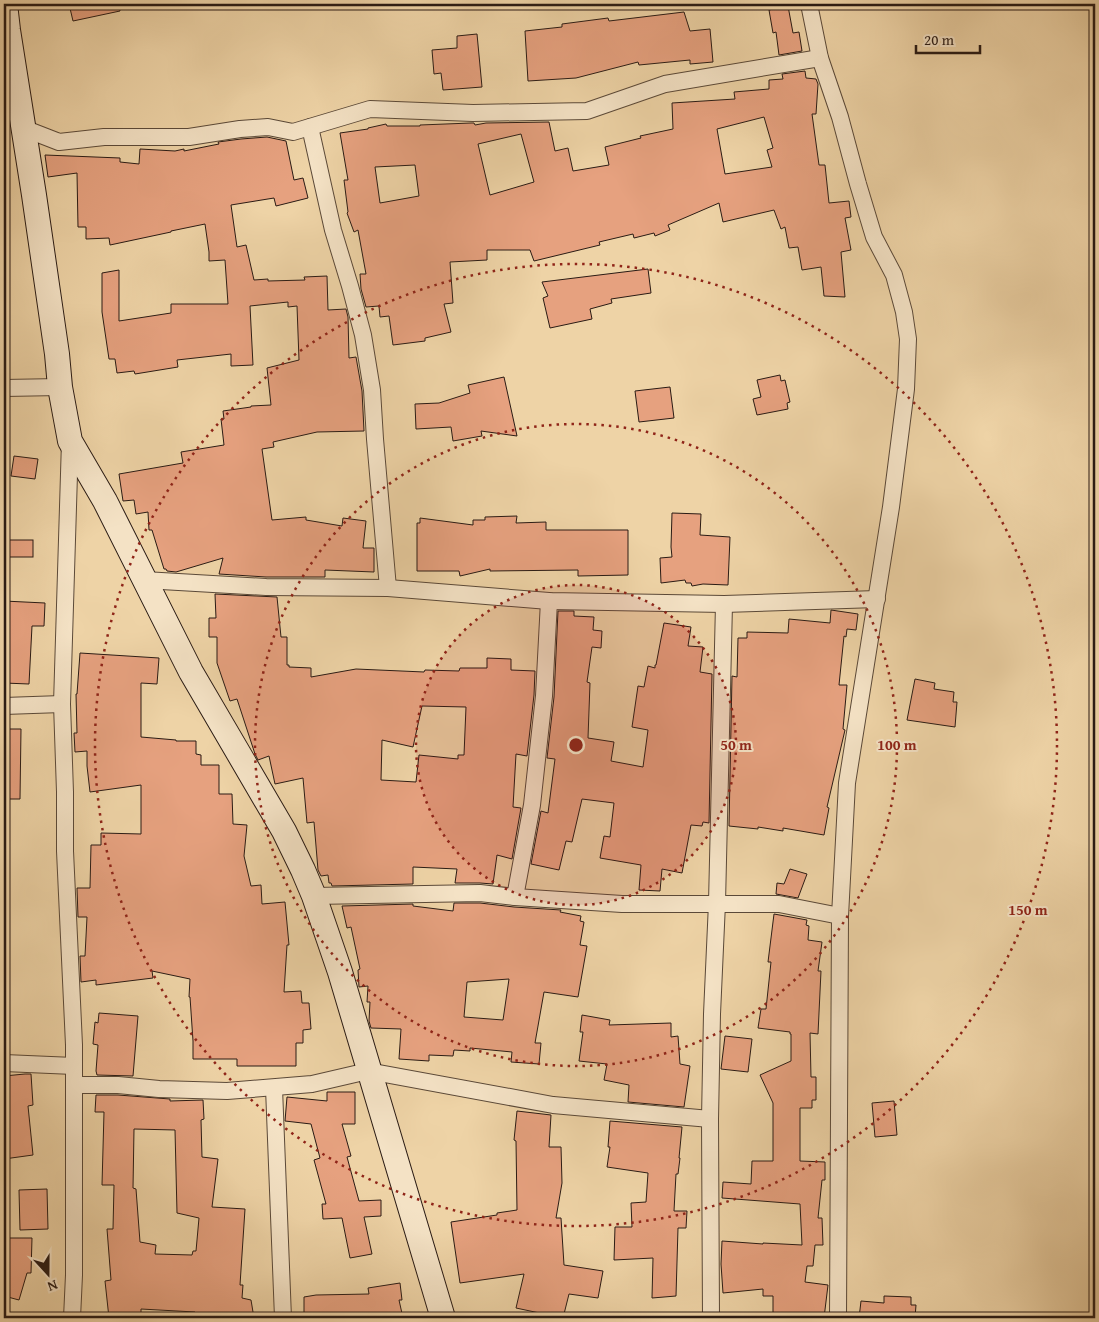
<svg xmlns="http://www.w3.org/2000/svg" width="1099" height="1322" viewBox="0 0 1099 1322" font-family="'Gentium Book Plus',serif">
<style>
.building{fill:#e6a17f;stroke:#2a1b14;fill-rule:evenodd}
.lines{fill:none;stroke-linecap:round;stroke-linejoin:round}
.minor-casing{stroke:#5b4938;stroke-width:18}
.secondary-casing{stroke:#2a1b14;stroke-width:26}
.minor{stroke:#f4e2c5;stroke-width:16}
.secondary{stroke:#f4e2c5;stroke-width:24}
.ring{fill:none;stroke:#8f2418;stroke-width:2.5;stroke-dasharray:2.5 5}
.centre{fill:#8f2418;stroke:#f4e2c5;stroke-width:2.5}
.ring-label{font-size:15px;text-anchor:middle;font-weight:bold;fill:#8f2418;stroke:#f4e2c5;stroke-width:4;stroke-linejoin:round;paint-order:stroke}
</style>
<rect width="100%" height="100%" fill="#eed3a6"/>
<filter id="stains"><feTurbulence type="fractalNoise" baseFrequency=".004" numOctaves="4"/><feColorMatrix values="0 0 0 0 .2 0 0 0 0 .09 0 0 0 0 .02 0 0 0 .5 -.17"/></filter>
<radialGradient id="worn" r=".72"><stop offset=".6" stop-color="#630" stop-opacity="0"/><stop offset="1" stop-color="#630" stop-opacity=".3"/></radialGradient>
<!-- building -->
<g class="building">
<path d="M 69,4 L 119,4 L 120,11 L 73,21 Z"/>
<path d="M 788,6 L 793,33 L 799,32 L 802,51 L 779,55 L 776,32 L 773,33 L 769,10 Z"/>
<path d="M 684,12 L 690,31 L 710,29 L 713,62 L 690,64 L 690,60 L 639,65 L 638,62 L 576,78 L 528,81 L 525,31 L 562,27 L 562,24 L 608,18 L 609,21 Z"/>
<path d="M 477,34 L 482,87 L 443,90 L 441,73 L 434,74 L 432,50 L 457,48 L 457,36 Z"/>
<path d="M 805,71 L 806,78 L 816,79 L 818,84 L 816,114 L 812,114 L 819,165 L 825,165 L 829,203 L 849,201 L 851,217 L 845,218 L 851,250 L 841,252 L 845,297 L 824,296 L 821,267 L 802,270 L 798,247 L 789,248 L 785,227 L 781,229 L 774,210 L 723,222 L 719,203 L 668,225 L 670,230 L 655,236 L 654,233 L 634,238 L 633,234 L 599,242 L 600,245 L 534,261 L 530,250 L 487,250 L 487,260 L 450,262 L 453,303 L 444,304 L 451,332 L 425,338 L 425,341 L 393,345 L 389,316 L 380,317 L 379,306 L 366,307 L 361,289 L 360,274 L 366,274 L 358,230 L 354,232 L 347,213 L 348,212 L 344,180 L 348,180 L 340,133 L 368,129 L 368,128 L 386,124 L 387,126 L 420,126 L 420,125 L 471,123 L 474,123 L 475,125 L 486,123 L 549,122 L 555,151 L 568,148 L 573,171 L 609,165 L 605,147 L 641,138 L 640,136 L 673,129 L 672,103 L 735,99 L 734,92 L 769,89 L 769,80 L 783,79 L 782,74 ZM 764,117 L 773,148 L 767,150 L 772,167 L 725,174 L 717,129 ZM 521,134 L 534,182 L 490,195 L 478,144 ZM 415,165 L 419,196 L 380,203 L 375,167 Z"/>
<path d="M 267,137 L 286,141 L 294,180 L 303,178 L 308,198 L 276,206 L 274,198 L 231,205 L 237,247 L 246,245 L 254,280 L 268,279 L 268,281 L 305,280 L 304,277 L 327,276 L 328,310 L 346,309 L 348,317 L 349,358 L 356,357 L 362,391 L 364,431 L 317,432 L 273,442 L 274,447 L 262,449 L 272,520 L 306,517 L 306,520 L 342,526 L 343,518 L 366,521 L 363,548 L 374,548 L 374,572 L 325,570 L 325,577 L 266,577 L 219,574 L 223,558 L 176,572 L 167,571 L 166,569 L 164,569 L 152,530 L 149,530 L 148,512 L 136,514 L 134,500 L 123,501 L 119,474 L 183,463 L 181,452 L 224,445 L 221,419 L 224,419 L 223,411 L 251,407 L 251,406 L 271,405 L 267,368 L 299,360 L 297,306 L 288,307 L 288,302 L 250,306 L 253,365 L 231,366 L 231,354 L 177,360 L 178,367 L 135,374 L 134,371 L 117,373 L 115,359 L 109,359 L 102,312 L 102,273 L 119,270 L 119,321 L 171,313 L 171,304 L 228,304 L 225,260 L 209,261 L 209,252 L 205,224 L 171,231 L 171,232 L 110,245 L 109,238 L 86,239 L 86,227 L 78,227 L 77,173 L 48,177 L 45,155 L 120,158 L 120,162 L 139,164 L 140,149 L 175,151 L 184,149 L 184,151 L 219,144 L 218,142 L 241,139 Z"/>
<path d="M 648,269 L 651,293 L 611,299 L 612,303 L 590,309 L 592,319 L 550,328 L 543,298 L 548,296 L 542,282 Z"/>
<path d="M 780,375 L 781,381 L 785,380 L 790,402 L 787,403 L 788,409 L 757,415 L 753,399 L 761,397 L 757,380 Z"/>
<path d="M 504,377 L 517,436 L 481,431 L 482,436 L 453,441 L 451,427 L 416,429 L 415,404 L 439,403 L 470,393 L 468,385 Z"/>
<path d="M 670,387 L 674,418 L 639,422 L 635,391 Z"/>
<path d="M 14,456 L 38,459 L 35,479 L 11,476 Z"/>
<path d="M 672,513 L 701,514 L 700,535 L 730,537 L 728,585 L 703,584 L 692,586 L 691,583 L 686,583 L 685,580 L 661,583 L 660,558 L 672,557 L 671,547 Z"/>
<path d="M 517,516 L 516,523 L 546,522 L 546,530 L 628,530 L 628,575 L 578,576 L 578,570 L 490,571 L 490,569 L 460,576 L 459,571 L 417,571 L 417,523 L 420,523 L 420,518 L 473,525 L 473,520 L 485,520 L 485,517 Z"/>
<rect x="4" y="540" width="29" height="17"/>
<path d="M 215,594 L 277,597 L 281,637 L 287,637 L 287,665 L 289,665 L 289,667 L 311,668 L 311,677 L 356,669 L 424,672 L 425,670 L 459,671 L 460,668 L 487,668 L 487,658 L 511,659 L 511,670 L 535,671 L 534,695 L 527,756 L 516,754 L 513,807 L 521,808 L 512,859 L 497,855 L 493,884 L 480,883 L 455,883 L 457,869 L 413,867 L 413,884 L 332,886 L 331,883 L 329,883 L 328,875 L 321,876 L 318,870 L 314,822 L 307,823 L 303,778 L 275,784 L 269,756 L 258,760 L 255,754 L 237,699 L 230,701 L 217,663 L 217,637 L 209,637 L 209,618 L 216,618 ZM 422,706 L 466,707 L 464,755 L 458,755 L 458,759 L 419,755 L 416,782 L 381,780 L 382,740 L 413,747 Z"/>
<path d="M 4,601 L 45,603 L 44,626 L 32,626 L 29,684 L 4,683 Z"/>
<path d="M 831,610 L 858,614 L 856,630 L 847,629 L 846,637 L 844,636 L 839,685 L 847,685 L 843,729 L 845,730 L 827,807 L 829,808 L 824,835 L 783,828 L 783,831 L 758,827 L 758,829 L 729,826 L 732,676 L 737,677 L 738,638 L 747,638 L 747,632 L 788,633 L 789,619 L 830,623 Z"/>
<path d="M 558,611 L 574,611 L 574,616 L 594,617 L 593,630 L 602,631 L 601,648 L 592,647 L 587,682 L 590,683 L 588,738 L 614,742 L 611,761 L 643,767 L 648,730 L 632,727 L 638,686 L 644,687 L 648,666 L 655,668 L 655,665 L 656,665 L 664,623 L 691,627 L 688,646 L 703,647 L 700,672 L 712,674 L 709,823 L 703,822 L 702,826 L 691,825 L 682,873 L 662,869 L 660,891 L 639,890 L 641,865 L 600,858 L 604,836 L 610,837 L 614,803 L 582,799 L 572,842 L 566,841 L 559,870 L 531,864 L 541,811 L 548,813 L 555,759 L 547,758 L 554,697 Z"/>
<path d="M 80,653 L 159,658 L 157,684 L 141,683 L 141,737 L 176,740 L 176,741 L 196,741 L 196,754 L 201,755 L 201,765 L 219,765 L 219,794 L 232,794 L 233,824 L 247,825 L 244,856 L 251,886 L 261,885 L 262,904 L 285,902 L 289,945 L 287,945 L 284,992 L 301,991 L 302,1003 L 309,1003 L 311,1029 L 303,1030 L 303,1043 L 296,1043 L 296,1066 L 237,1066 L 237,1059 L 193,1059 L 193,1041 L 190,997 L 189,997 L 190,979 L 152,971 L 153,978 L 96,985 L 96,980 L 81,982 L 80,956 L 85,956 L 87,917 L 78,917 L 77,888 L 90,888 L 91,845 L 101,845 L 101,833 L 141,834 L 141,785 L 90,792 L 87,766 L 87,751 L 75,752 L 74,733 L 77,733 L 76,694 L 77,694 Z"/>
<path d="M 915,679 L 935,683 L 934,689 L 954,692 L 953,702 L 957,702 L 955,727 L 907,720 Z"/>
<path d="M 4,729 L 21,729 L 20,799 L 4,799 Z"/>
<path d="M 790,869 L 807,874 L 798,898 L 776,894 L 777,883 L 784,884 Z"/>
<path d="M 454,903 L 480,903 L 514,907 L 561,910 L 560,912 L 581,916 L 580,921 L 584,922 L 580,945 L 587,946 L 578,997 L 544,992 L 535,1043 L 541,1043 L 539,1064 L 511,1062 L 512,1052 L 470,1048 L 470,1051 L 454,1050 L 453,1056 L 429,1055 L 429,1061 L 399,1059 L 401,1029 L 371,1028 L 369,1021 L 370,1002 L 367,1002 L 368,986 L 359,987 L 358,970 L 360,969 L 351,927 L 347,928 L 342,906 L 413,904 L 413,906 L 453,911 ZM 509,979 L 503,1020 L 464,1017 L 467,982 Z"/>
<path d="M 774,914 L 807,920 L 806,925 L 809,926 L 808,940 L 822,942 L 818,971 L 821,971 L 818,1034 L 810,1033 L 811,1077 L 816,1077 L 816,1100 L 812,1100 L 812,1108 L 800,1108 L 800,1161 L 825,1162 L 825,1180 L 822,1180 L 818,1218 L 822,1218 L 823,1245 L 815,1245 L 813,1266 L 807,1266 L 805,1282 L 828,1285 L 824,1318 L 773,1318 L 773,1296 L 763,1296 L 763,1289 L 723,1293 L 721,1264 L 722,1241 L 763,1244 L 763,1243 L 802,1245 L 800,1204 L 722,1198 L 723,1182 L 751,1184 L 752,1161 L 773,1161 L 773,1103 L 760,1075 L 791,1061 L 791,1034 L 790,1034 L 790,1032 L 758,1028 L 761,1009 L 766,1009 L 771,962 L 768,962 Z"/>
<path d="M 99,1013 L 138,1016 L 133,1076 L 97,1075 L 96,1071 L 98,1045 L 93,1044 L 95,1022 L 98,1023 Z"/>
<path d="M 582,1015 L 610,1020 L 609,1025 L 671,1023 L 671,1037 L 678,1036 L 680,1064 L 690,1066 L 684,1107 L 628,1102 L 629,1085 L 604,1080 L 607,1064 L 579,1061 L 583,1032 L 580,1032 Z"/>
<path d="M 725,1036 L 752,1039 L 748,1072 L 721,1069 Z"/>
<path d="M 25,1074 L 31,1074 L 33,1105 L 28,1106 L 33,1155 L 4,1159 L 4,1076 Z"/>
<path d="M 327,1092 L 355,1092 L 355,1124 L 342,1124 L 351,1156 L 347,1157 L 359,1201 L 381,1200 L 381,1216 L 364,1217 L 372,1254 L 350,1258 L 342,1218 L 323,1219 L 322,1204 L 326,1204 L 314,1160 L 320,1158 L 311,1124 L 285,1121 L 287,1097 L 327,1101 Z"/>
<path d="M 96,1095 L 118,1095 L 170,1099 L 170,1101 L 203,1100 L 204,1119 L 201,1120 L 202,1157 L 218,1159 L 212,1207 L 245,1209 L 240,1285 L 243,1285 L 242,1298 L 251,1300 L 254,1318 L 195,1318 L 195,1312 L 141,1309 L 141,1313 L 109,1318 L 105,1281 L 111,1280 L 107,1229 L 113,1229 L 114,1185 L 102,1185 L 104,1112 L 95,1112 ZM 134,1129 L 175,1130 L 177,1213 L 199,1218 L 196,1251 L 193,1251 L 192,1255 L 155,1254 L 156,1245 L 140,1242 L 136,1189 L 133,1188 Z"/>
<path d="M 894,1101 L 897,1135 L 875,1137 L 872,1103 Z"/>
<path d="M 517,1111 L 551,1115 L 549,1147 L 561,1147 L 562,1183 L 556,1218 L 561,1218 L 564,1265 L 603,1271 L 598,1298 L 569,1294 L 563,1318 L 516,1308 L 524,1274 L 460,1283 L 451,1222 L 497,1215 L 497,1213 L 517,1210 L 516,1141 L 514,1140 Z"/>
<path d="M 610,1121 L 682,1127 L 679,1158 L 680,1158 L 678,1174 L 676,1174 L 674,1211 L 687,1211 L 686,1228 L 678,1228 L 676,1296 L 652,1298 L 653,1258 L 614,1260 L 615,1227 L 632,1227 L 631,1203 L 646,1202 L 648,1173 L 607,1167 L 610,1147 L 608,1147 Z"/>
<path d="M 47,1189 L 48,1229 L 20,1230 L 19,1190 Z"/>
<path d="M 6,1238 L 32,1238 L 31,1273 L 27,1273 L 19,1300 L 4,1296 Z"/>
<path d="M 400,1283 L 402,1300 L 399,1300 L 403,1318 L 304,1318 L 304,1297 L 316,1295 L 369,1294 L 368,1288 Z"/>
<path d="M 884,1296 L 911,1297 L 911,1305 L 916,1305 L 915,1318 L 859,1318 L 861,1301 L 884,1303 Z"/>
</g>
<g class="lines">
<defs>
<g id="minor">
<path d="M 809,4 L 820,58 L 840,117 L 858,184 L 874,237 L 894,275 L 904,312 L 908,339 L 906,389 L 891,507 L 847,783 L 840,916 L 838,1318"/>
<path d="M 310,127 L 333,230 L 350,286 L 363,335 L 372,390 L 375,439 L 388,588"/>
<path d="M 23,128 L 59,142 L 104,137 L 189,137 L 240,129 L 268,127 L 293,132 L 370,109 L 473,113 L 587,111 L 665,84 L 820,58"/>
<path d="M 4,388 L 60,387"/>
<path d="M 70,441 L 62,704 L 65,792 L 65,851 L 74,1045 L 74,1275 L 72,1318"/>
<path d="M 144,580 L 266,587 L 388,588 L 549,601 L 724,604 L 877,599"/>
<path d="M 4,706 L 62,704"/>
<path d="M 314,896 L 480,893 L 515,897 L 532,805 L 544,696 L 549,601"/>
<path d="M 515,897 L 622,904 L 779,904 L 840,916"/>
<path d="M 4,1063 L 74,1066"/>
<path d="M 74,1085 L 118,1085 L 159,1089 L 227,1091 L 312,1084 L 368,1071 L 553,1105 L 710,1119"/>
<path d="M 274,1088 L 283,1318"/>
<path d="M 711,1318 L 710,1119 L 712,1014 L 717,903 L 724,604"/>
</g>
<path id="secondary" d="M 5,4 L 8,30 L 34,195 L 57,354 L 60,387 L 70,441 L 105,501 L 191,672 L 284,831 L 303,870 L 314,896 L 340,972 L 443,1318"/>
</defs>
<!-- minor casing -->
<use href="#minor" class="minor-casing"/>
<!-- secondary casing -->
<use href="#secondary" class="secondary-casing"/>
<!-- minor -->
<use href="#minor" class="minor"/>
<!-- secondary -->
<use href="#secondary" class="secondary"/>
</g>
<!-- distance rings -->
<circle cx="576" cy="745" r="160" fill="#8f2418" fill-opacity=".12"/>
<g class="ring">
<circle cx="576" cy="745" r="160"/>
<circle cx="576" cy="745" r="321"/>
<circle cx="576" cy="745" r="481"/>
</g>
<circle cx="576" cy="745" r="8" class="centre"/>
<g class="ring-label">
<text x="736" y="750">50 m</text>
<text x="897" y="750">100 m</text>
<text x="1028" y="915">150 m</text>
</g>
<!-- margin -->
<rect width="1099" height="1322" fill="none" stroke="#eed3a6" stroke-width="20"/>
<rect x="5" y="5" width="1089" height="1312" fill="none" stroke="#2a1b14" stroke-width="2.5"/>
<rect x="10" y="10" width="1079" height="1302" fill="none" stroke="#2a1b14"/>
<!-- north arrow -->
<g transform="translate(48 1274) rotate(159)" stroke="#f4e2c5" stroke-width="4" paint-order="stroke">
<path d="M0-4L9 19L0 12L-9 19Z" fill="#2a1b14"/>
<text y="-8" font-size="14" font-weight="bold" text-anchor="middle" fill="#2a1b14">N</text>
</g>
<!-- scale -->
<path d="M916 45v8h64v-8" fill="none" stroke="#2a1b14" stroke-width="2.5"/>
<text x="924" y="45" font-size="15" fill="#2a1b14" stroke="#f4e2c5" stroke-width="4" paint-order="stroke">20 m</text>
<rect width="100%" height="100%" filter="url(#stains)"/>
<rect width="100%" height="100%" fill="url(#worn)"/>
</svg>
